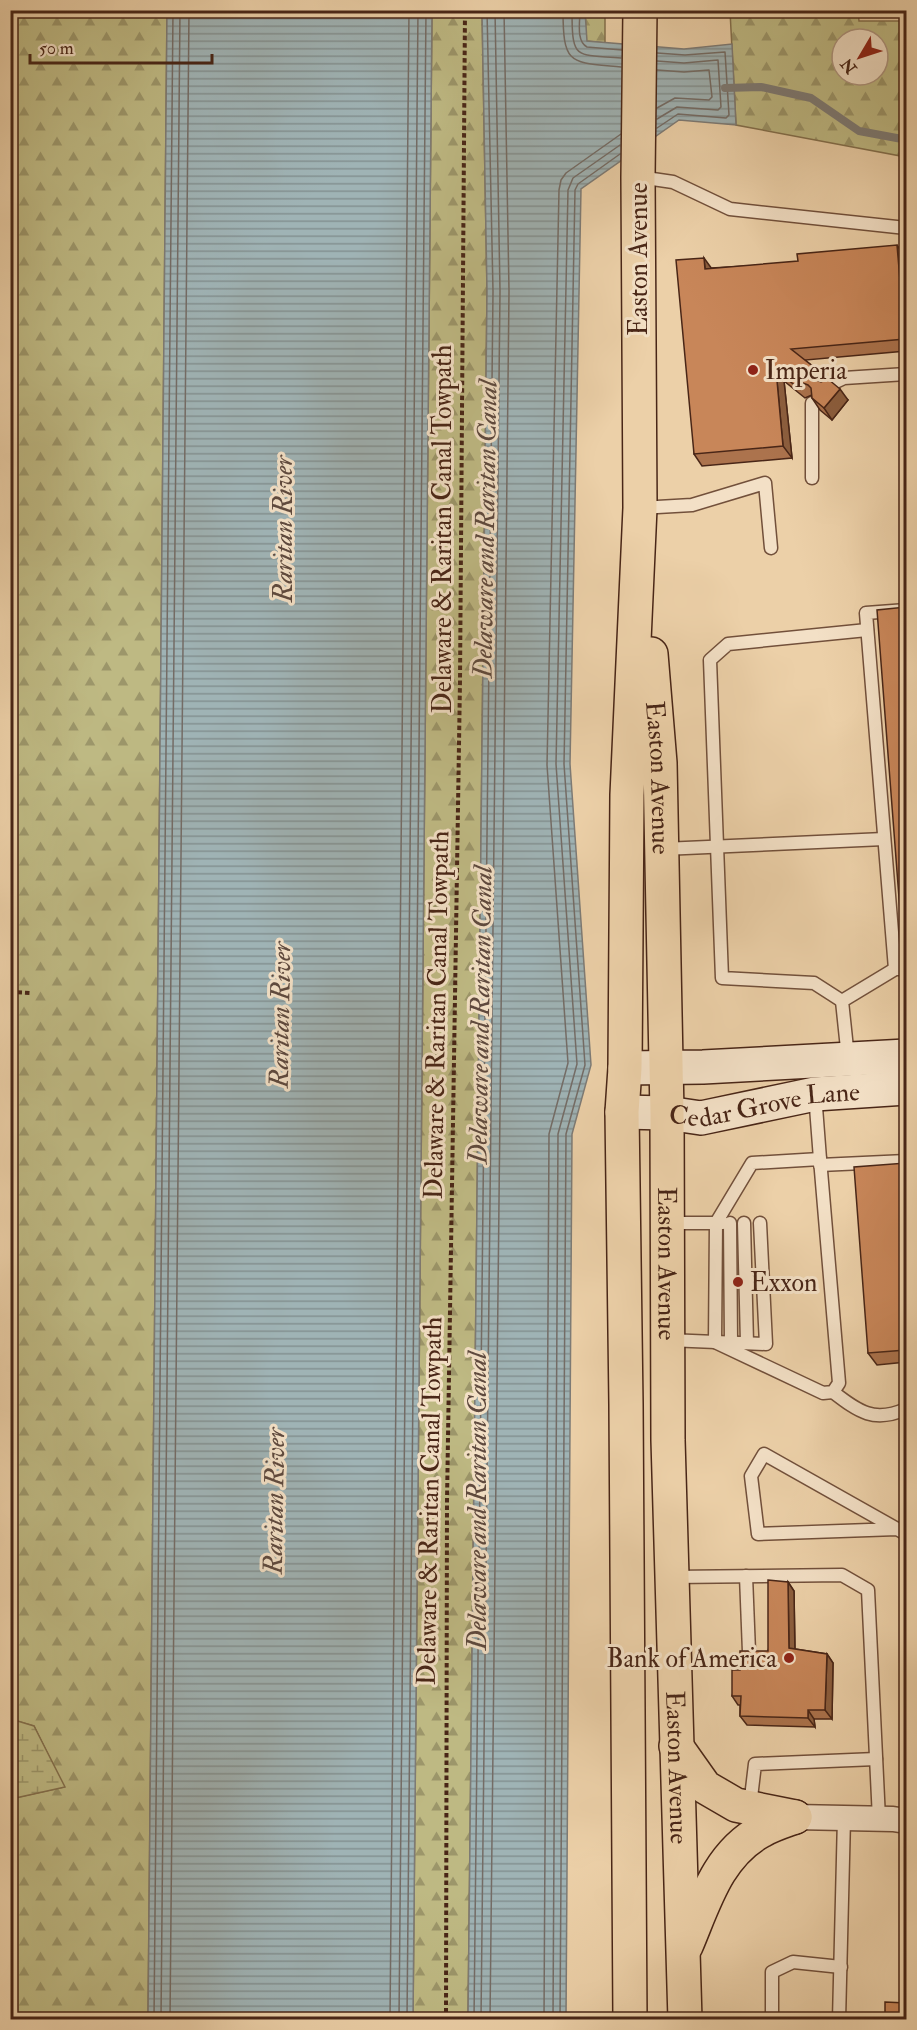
<svg xmlns="http://www.w3.org/2000/svg" width="917" height="2030" viewBox="0 0 917 2030" font-family="'IM FELL Double Pica',serif">
<style>
.forest{fill:url(#forest-firs);stroke:#84704d;stroke-width:1.5;fill-rule:evenodd}
.wetland{fill:url(#wetland-marsh);stroke:#84704d;stroke-width:1.5}
.water{fill:url(#water-rules);stroke:#7d7b76;stroke-width:1.5}
.lines{fill:none;stroke-linecap:round;stroke-linejoin:round}
.shore{stroke:#746c66;stroke-width:1.5}
.stream{stroke:#7d7b76;stroke-width:8}
.service-casing{stroke:#72503b;stroke-width:15}
.minor-casing{stroke:#72503b;stroke-width:27}
.secondary-casing{stroke:#492617;stroke-width:36}
.primary-casing{stroke:#492617;stroke-width:36}
.path{stroke:#492617;stroke-width:4;stroke-dasharray:4.5 3;stroke-linecap:butt}
.service{stroke:#f3e0c6;stroke-width:12}
.minor{stroke:#f3e0c6;stroke-width:24}
.secondary{stroke:#f3e0c6;stroke-width:33}
.primary{stroke:#ecd0a8;stroke-width:33}
.wall{fill:#ac734d;stroke:#492617;stroke-width:1.5}
.shaded-wall{fill:#8c5e3e;stroke:#492617;stroke-width:1.5}
.building{fill:#c88659;stroke:#492617;stroke-width:1.5}
.poi-dot{fill:#8f2418;stroke:#f3e0c6;stroke-width:2}
.labels{text-anchor:middle;stroke-width:6;stroke-linejoin:round;paint-order:stroke}
.street-label{font-size:26px;fill:#492617;stroke:#f3e0c6}
.poi-label{font-size:26px;fill:#492617;stroke:#f3e0c6;text-anchor:start}
.water-label{font-size:27px;font-style:italic;fill:#5e493e;stroke:#f3e0c6}
</style>
<defs>
<pattern id="forest-firs" width="22" height="20" patternUnits="userSpaceOnUse" patternTransform="scale(1.5)"><rect width="22" height="20" fill="#beb983"/><path d="M5 1l3.5 6h-7zM16 11l3.5 6h-7z" fill="#9c966a"/></pattern>
<pattern id="wetland-marsh" width="20" height="14" patternUnits="userSpaceOnUse" patternTransform="scale(1.5)"><rect width="20" height="14" fill="#beb983"/><path d="M1 5h8M5 5V1M11 12h8M15 12V8" fill="none" stroke="#9c966a"/></pattern>
<pattern id="water-rules" width="6" height="5" patternUnits="userSpaceOnUse" patternTransform="scale(1.5)"><rect width="6" height="5" fill="#9fb3b5"/><path d="M0 2.5h6" fill="none" stroke="#849192"/></pattern>
</defs>
<rect width="100%" height="100%" fill="#ecd0a8"/>
<filter id="stains"><feTurbulence type="fractalNoise" baseFrequency=".00333" numOctaves="4"/><feColorMatrix values="0 0 0 0 .2 0 0 0 0 .09 0 0 0 0 .02 0 0 0 .5 -.17"/></filter>
<radialGradient id="worn" r=".72"><stop offset=".6" stop-color="#630" stop-opacity="0"/><stop offset="1" stop-color="#630" stop-opacity=".3"/></radialGradient>
<!-- forest -->
<g class="forest">
<path d="M 482,10 L 487,291 L 468,2019 L 413,2020 L 432,11 Z"/>
<path d="M 11,11 L 167,11 L 148,2019 L 11,2019 L 10,1799 L 64,1787 L 34,1726 L 10,1719 Z"/>
<path d="M 585,11 L 605,11 L 605,43 L 586,41 Z"/>
<path d="M 730,11 L 858,11 L 859,21 L 906,21 L 906,157 L 736,125 ZM 842,39 L 878,39 L 878,75 L 842,75 Z"/>
</g>
<!-- wetland -->
<path class="wetland" d="M 11,1719 L 34,1726 L 65,1787 L 11,1799 Z"/>
<!-- water -->
<g class="water">
<path d="M 167,11 L 432,11 L 413,2019 L 148,2019 Z"/>
<path d="M 482,11 L 585,11 L 587,41 L 684,49 L 732,44 L 736,125 L 679,120 L 581,189 L 570,764 L 591,1065 L 572,1134 L 566,2019 L 468,2020 L 487,291 Z"/>
</g>
<g class="lines">
<!-- shore -->
<g class="shore">
<path d="M 563,10 C 563,66 570,62 621,67"/>
<path d="M 572,10 C 572,61 575,54 621,58"/>
<path d="M 580,10 C 580,22 576,41 587,47 L 622,50"/>
<path d="M 657,108 L 675,98 L 709,100 L 712,97 L 709,70 L 684,72 L 657,70"/>
<path d="M 657,119 L 677,107 L 718,110 L 721,107 L 718,60 L 684,63 L 657,61"/>
<path d="M 657,128 L 678,114 L 726,118 L 729,115 L 725,52 L 685,55 L 657,53"/>
<path d="M 154,2020 L 173,10"/>
<path d="M 161,2020 L 180,10"/>
<path d="M 170,2020 L 189,10"/>
<path d="M 390,2020 L 409,10"/>
<path d="M 399,2020 L 418,10"/>
<path d="M 407,2020 L 426,10"/>
<path d="M 474,2020 L 493,291 L 487,10"/>
<path d="M 481,2020 L 500,291 L 495,10"/>
<path d="M 490,2020 L 509,291 L 504,10"/>
<path d="M 544,2020 L 549,1134 L 568,1063 L 547,765 L 559,190 L 561,180 L 566,173 L 621,134"/>
<path d="M 553,2020 L 558,1134 L 577,1064 L 556,764 L 568,190 L 573,178 L 620,145"/>
<path d="M 560,2020 L 566,1134 L 585,1065 L 564,764 L 575,190 L 578,184 L 620,154"/>
</g>
<!-- stream -->
<path class="stream" d="M 725,88 L 761,87 L 811,98 L 859,131 L 902,139 L 906,138"/>
<defs>
<g id="service">
<path d="M 639,177 L 673,182 L 730,209 L 906,228"/>
<path d="M 829,385 L 844,378 L 906,374"/>
<path d="M 812,403 L 812,478"/>
<path d="M 640,508 L 692,505 L 765,483 L 771,548"/>
<path d="M 663,849 L 884,839"/>
<path d="M 895,969 L 866,613 L 906,610"/>
<path d="M 842,1001 L 814,983 L 722,978 L 710,660 L 728,644 L 867,630"/>
<path d="M 848,1058 L 842,1001 L 895,969 L 906,969"/>
<path d="M 815,1094 L 820,1159"/>
<path d="M 820,1159 L 839,1383 L 833,1392 L 823,1393 L 715,1342 L 716,1223 L 752,1163 Z"/>
<path d="M 820,1165 L 906,1161"/>
<path d="M 668,1223 L 723,1223"/>
<path d="M 730,1223 L 731,1342"/>
<path d="M 744,1223 L 747,1343"/>
<path d="M 668,1340 L 766,1344 L 760,1223"/>
<path d="M 833,1392 C 859,1412 874,1423 906,1409"/>
<path d="M 897,1529 L 758,1534 L 751,1476 L 764,1454 L 906,1534"/>
<path d="M 746,1576 L 749,1652"/>
<path d="M 673,1577 L 842,1575 L 868,1590 L 879,1819"/>
<path d="M 750,1806 L 755,1764 L 876,1759"/>
<path d="M 772,2020 L 772,1972 L 793,1962 L 841,1967"/>
<path d="M 839,2020 L 844,1818"/>
</g>
<path id="minor" d="M 795,1817 L 893,1819 L 906,1821"/>
<g id="secondary">
<path d="M 625,1068 L 703,1067 L 906,1056"/>
<path id="s1" d="M 622,1112 L 667,1113 L 701,1118 L 815,1094 L 906,1088"/>
</g>
<g id="primary">
<path id="s2" d="M 651,654 L 660,763 L 667,1113 L 668,1440 L 685,2020"/>
<path d="M 676,1746 L 705,1787 L 736,1805 L 795,1817"/>
<path d="M 686,1946 C 704,1904 717,1855 761,1831 C 771,1825 784,1821 795,1817"/>
<path d="M 630,2020 L 626,1404 L 622,1112 L 625,1068 L 627,795 L 640,508 L 638,177 L 640,10"/>
</g>
</defs>
<!-- service casing -->
<use href="#service" class="service-casing"/>
<!-- minor casing -->
<use href="#minor" class="minor-casing"/>
<!-- secondary casing -->
<use href="#secondary" class="secondary-casing"/>
<!-- primary casing -->
<use href="#primary" class="primary-casing"/>
<!-- path -->
<g class="path">
<path d="M 10,992 L 31,993"/>
<path d="M 446,2020 L 447,1501 L 460,681 L 465,10"/>
</g>
<!-- service -->
<use href="#service" class="service"/>
<!-- minor -->
<use href="#minor" class="minor"/>
<!-- secondary -->
<use href="#secondary" class="secondary"/>
<!-- primary -->
<use href="#primary" class="primary"/>
</g>
<!-- wall -->
<g class="wall">
<path d="M 905,257 L 906,275 L 906,351 L 805,360 L 815,368 L 823,380 L 822,381 L 848,400 L 832,420 L 820,410 L 812,398 L 812,395 L 805,398 L 784,381 L 792,458 L 702,466 L 694,454 L 712,268 Z"/>
<path d="M 906,607 L 906,943 L 902,937 Z"/>
<path d="M 906,1163 L 906,1362 L 877,1365 L 868,1353 Z"/>
<path d="M 788,1582 L 794,1591 L 795,1649 L 827,1654 L 833,1663 L 832,1719 L 814,1719 L 815,1727 L 747,1725 L 740,1716 L 740,1705 L 738,1705 L 732,1696 L 740,1670 L 768,1651 Z"/>
</g>
<!-- shaded-wall -->
<g class="shaded-wall">
<path d="M 897,245 L 905,257 L 906,275 L 906,342 L 905,339 Z"/>
<path d="M 704,258 L 712,269 L 705,269 Z"/>
<path d="M 815,368 L 823,380 L 821,385 L 816,380 L 813,373 Z"/>
<path d="M 776,370 L 784,381 L 792,458 L 783,446 Z"/>
<path d="M 840,389 L 848,400 L 832,420 L 824,408 Z"/>
<path d="M 788,1582 L 794,1591 L 795,1657 L 789,1648 Z"/>
<path d="M 827,1654 L 833,1663 L 832,1719 L 825,1710 Z"/>
<path d="M 808,1710 L 814,1719 L 815,1727 L 808,1718 Z"/>
</g>
<!-- building -->
<g class="building">
<path d="M 897,245 L 905,339 L 791,349 L 815,368 L 813,373 L 816,380 L 821,382 L 828,379 L 840,389 L 824,408 L 812,398 L 811,388 L 808,385 L 803,383 L 797,387 L 776,370 L 783,446 L 694,454 L 676,260 L 704,258 L 705,269 L 798,261 L 797,254 Z"/>
<path d="M 906,607 L 906,937 L 902,937 L 877,610 Z"/>
<path d="M 906,1163 L 906,1350 L 868,1353 L 854,1167 Z"/>
<path d="M 768,1580 L 788,1582 L 789,1648 L 827,1654 L 825,1710 L 808,1710 L 808,1718 L 740,1716 L 741,1696 L 732,1696 L 732,1670 L 740,1670 L 740,1651 L 768,1651 Z"/>
<path d="M 885,2002 L 906,2003 L 906,2019 L 885,2019 Z"/>
</g>
<!-- markers -->
<g class="poi-dot">
<circle cx="753" cy="370" r="6"/>
<circle cx="738" cy="1282" r="6"/>
<circle cx="789" cy="1658" r="6"/>
</g>
<g class="labels">
<!-- street labels -->
<g class="street-label">
<text transform="translate(638 259) rotate(-90)" y="9">Easton Avenue</text>
<text transform="translate(442 529) rotate(-90)" y="9">Delaware &amp; Raritan Canal Towpath</text>
<text dy="9" stroke="none"><textPath href="#s2" startOffset="124">Easton Avenue</textPath></text>
<text transform="translate(436 1015) rotate(-89)" y="9">Delaware &amp; Raritan Canal Towpath</text>
<text dy="9" stroke="none"><textPath href="#s1" startOffset="144">Cedar Grove Lane</textPath></text>
<text dy="9" stroke="none"><textPath href="#s2" startOffset="610">Easton Avenue</textPath></text>
<text transform="translate(429 1501) rotate(-89)" y="9">Delaware &amp; Raritan Canal Towpath</text>
<text dy="9" stroke="none"><textPath href="#s2" startOffset="1114">Easton Avenue</textPath></text>
</g>
<!-- poi labels -->
<g class="poi-label">
<text x="765" y="379">Imperia</text>
<text x="750" y="1291">Exxon</text>
<text x="777" y="1667" text-anchor="end">Bank of America</text>
</g>
<!-- water labels -->
<g class="water-label">
<text transform="translate(283 529) rotate(-90)" y="9">Raritan River</text>
<text transform="translate(485 529) rotate(-89)" y="9">Delaware and Raritan Canal</text>
<text transform="translate(280 1015) rotate(-89)" y="9">Raritan River</text>
<text transform="translate(480 1015) rotate(-89)" y="9">Delaware and Raritan Canal</text>
<text transform="translate(274 1501) rotate(-89)" y="9">Raritan River</text>
<text transform="translate(477 1501) rotate(-90)" y="9">Delaware and Raritan Canal</text>
</g>
</g>
<!-- margin -->
<rect width="917" height="2030" fill="none" stroke="#ecd0a8" stroke-width="36"/>
<rect x="12" y="12" width="893" height="2006" fill="none" stroke="#492617" stroke-width="3"/>
<rect x="18" y="18" width="881" height="1994" fill="none" stroke="#492617" stroke-width="1.5"/>
<!-- north arrow -->
<g transform="translate(860 57) rotate(231)"><circle r="28" fill="#f3e0c6" stroke="#af9680" stroke-width="1.5"/>
<path d="M0-4.5L10 22L0 15L-10 22Z" fill="#8f2418"/>
<text y="-9" font-size="16" font-weight="bold" text-anchor="middle" fill="#492617">N</text>
</g>
<!-- scale -->
<path d="M30 54v9h182v-9" fill="none" stroke="#492617" stroke-width="3"/>
<text x="39" y="54" font-size="18" fill="#492617" stroke="#f3e0c6" stroke-width="4.5" paint-order="stroke">50 m</text>
<rect width="100%" height="100%" filter="url(#stains)"/>
<rect width="100%" height="100%" fill="url(#worn)"/>
</svg>
